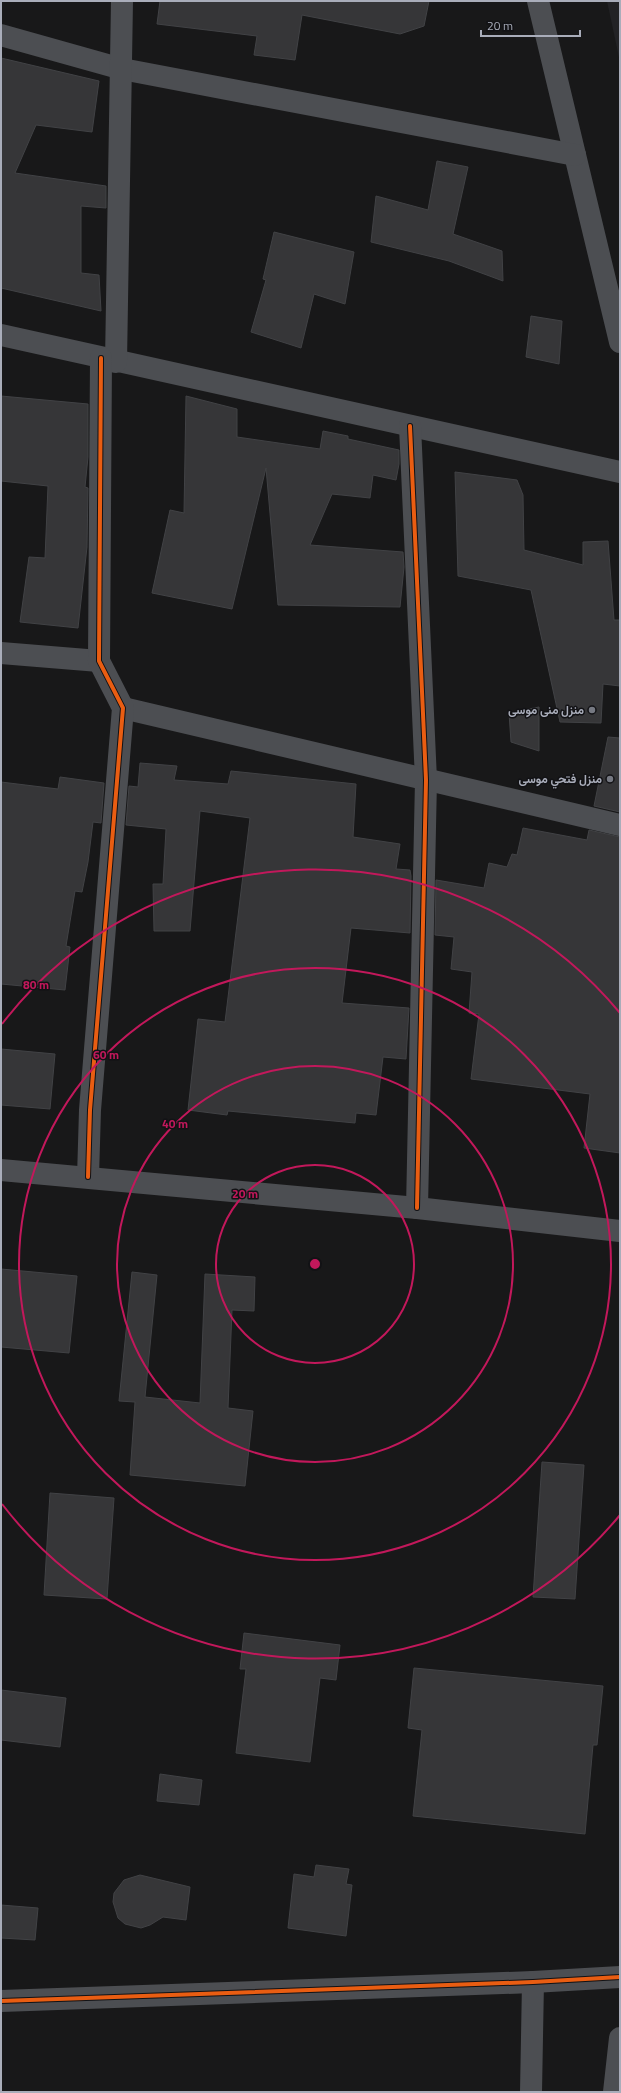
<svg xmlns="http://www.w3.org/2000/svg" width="621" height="2093" viewBox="0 0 621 2093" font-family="'Titillium Web',Vazirmatn,sans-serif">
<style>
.built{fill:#222225}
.building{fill:#363638;stroke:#414245}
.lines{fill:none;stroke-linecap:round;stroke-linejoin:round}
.minor{stroke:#4c4e52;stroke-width:22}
.tertiary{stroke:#4c4e52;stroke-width:22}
.cycleway-casing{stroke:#121215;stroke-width:6}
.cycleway{stroke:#e95d12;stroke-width:4}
.ring{fill:none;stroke:#c2185b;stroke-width:2}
.poi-dot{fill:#767982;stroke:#121215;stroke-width:1.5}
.labels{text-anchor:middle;stroke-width:3;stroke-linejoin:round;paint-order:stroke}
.poi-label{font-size:12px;font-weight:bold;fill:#a9adba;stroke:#121215;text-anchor:end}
.centre{fill:#c2185b;stroke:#121215;stroke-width:2}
.ring-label{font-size:12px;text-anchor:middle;font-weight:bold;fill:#c2185b;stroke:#121215;stroke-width:3;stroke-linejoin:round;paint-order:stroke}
</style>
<rect width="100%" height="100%" fill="#181819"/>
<!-- built -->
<path class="built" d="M 607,1 L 620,1 L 620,62 Z"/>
<!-- building -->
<g class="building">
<path d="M 160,1 L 429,1 L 424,26 L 400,34 L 302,15 L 295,60 L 254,55 L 257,36 L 157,24 Z"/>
<path d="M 1,58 L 99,81 L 92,132 L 36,125 L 15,173 L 106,186 L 106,208 L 81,206 L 81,273 L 99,275 L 101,311 L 1,288 Z"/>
<path d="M 437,161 L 468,167 L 453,234 L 502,251 L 503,281 L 449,261 L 371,242 L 376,196 L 428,210 Z"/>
<path d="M 274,232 L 354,252 L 345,304 L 314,294 L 301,348 L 251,332 L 266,280 L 263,279 Z"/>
<path d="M 531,316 L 562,321 L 559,364 L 526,357 Z"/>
<path d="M 1,396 L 88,404 L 88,457 L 85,487 L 88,488 L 87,547 L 78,628 L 20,622 L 29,557 L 45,558 L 48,486 L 1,481 Z"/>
<path d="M 186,396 L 237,409 L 237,437 L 320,449 L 323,431 L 348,436 L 348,439 L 399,450 L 399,464 L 396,480 L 373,475 L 370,498 L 332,494 L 310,545 L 403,552 L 404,567 L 400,607 L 278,605 L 266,468 L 232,609 L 152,593 L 170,510 L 184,513 Z"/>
<path d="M 455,472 L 517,480 L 523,495 L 524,550 L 583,565 L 583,542 L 608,541 L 614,620 L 620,620 L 620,686 L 603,684 L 601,723 L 560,722 L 531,590 L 458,576 Z"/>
<path d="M 539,707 L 539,751 L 511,742 L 509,713 Z"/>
<path d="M 608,737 L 620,738 L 620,812 L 594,806 Z"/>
<path d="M 140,763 L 177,766 L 174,780 L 228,784 L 231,771 L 356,784 L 353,837 L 400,844 L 396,869 L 410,870 L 411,876 L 410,933 L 351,928 L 342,1003 L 409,1008 L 406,1059 L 383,1057 L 376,1115 L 356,1113 L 355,1123 L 228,1111 L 227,1115 L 188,1110 L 198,1019 L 225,1022 L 250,818 L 200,811 L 190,931 L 154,931 L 153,884 L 163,884 L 166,829 L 126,825 L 129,786 L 138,787 Z"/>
<path d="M 60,777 L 104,783 L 101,823 L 93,822 L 88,862 L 82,892 L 75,891 L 66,946 L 70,947 L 65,990 L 1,984 L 1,782 L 58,789 Z"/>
<path d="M 523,828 L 587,840 L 589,830 L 620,837 L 620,1153 L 584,1148 L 590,1094 L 471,1079 L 479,1014 L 469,1013 L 472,972 L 451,969 L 454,937 L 435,935 L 436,880 L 484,888 L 489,863 L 507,867 L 512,854 L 517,855 Z"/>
<path d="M 1,1049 L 55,1054 L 50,1109 L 1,1105 Z"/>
<path d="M 1,1269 L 77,1276 L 69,1353 L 1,1347 Z"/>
<path d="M 132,1272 L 157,1275 L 145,1397 L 200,1403 L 205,1274 L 255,1277 L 254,1311 L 232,1310 L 228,1408 L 253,1411 L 245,1486 L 130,1475 L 135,1402 L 119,1401 Z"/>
<path d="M 542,1462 L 584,1465 L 575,1599 L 533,1597 Z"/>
<path d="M 50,1493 L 114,1498 L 107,1599 L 44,1595 Z"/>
<path d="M 244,1633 L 340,1645 L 336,1680 L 320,1678 L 310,1762 L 236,1753 L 246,1669 L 240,1669 Z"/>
<path d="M 414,1668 L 603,1686 L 597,1745 L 593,1745 L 585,1834 L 413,1816 L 422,1730 L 408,1728 Z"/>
<path d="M 1,1690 L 66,1698 L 60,1747 L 1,1740 Z"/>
<path d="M 160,1774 L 202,1780 L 199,1805 L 157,1801 Z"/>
<path d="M 316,1865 L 349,1869 L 346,1884 L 352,1885 L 346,1936 L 288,1928 L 294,1874 L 314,1877 Z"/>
<path d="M 140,1875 L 190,1887 L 186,1920 L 163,1917 L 150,1925 L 141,1928 L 125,1924 L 118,1918 L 113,1902 L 114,1893 L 124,1880 Z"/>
<path d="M 1,1905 L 38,1908 L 35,1940 L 1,1938 Z"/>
</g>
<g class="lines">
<!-- minor -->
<g class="minor">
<path d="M 538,1 L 620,342"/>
<path d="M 1,35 L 122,69 L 575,155"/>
<path d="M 1,335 L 620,472"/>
<path d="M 116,362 L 122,1"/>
<path d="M 410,426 L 426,780 L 417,1208"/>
<path d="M 1,653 L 99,661"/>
<path d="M 123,708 L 620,825"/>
<path d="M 88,1177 L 90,1110 L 123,708 L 99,661 L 101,358"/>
<path d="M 1,2001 L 533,1982 L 620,1977"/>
<path d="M 531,2092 L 533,1982"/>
<path d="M 614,2092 L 620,2038"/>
</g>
<!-- tertiary -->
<path class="tertiary" d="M 1,1170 L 417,1208 L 620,1231"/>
<defs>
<g id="cycleway">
<path d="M 410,426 L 426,780 L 417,1208"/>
<path d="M 88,1177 L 90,1110 L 123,708 L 99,661 L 101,358"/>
<path d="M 1,2001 L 533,1982 L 620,1977"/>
</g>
</defs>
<!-- cycleway casing -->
<use href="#cycleway" class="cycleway-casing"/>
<!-- cycleway -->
<use href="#cycleway" class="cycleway"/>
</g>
<!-- distance rings -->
<g class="ring">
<circle cx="315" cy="1264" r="99"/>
<circle cx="315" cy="1264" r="198"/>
<circle cx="315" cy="1264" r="296"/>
<path d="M620 1515A395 395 0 0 1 2 1504M2 1024A395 395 0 0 1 620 1013"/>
</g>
<!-- markers -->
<g class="poi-dot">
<circle cx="592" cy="710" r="4"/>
<circle cx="610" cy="779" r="4"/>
</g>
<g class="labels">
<!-- poi labels -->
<g class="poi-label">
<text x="584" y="714">منزل منى موسى</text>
<text x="602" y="783">منزل فتحي موسى</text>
</g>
</g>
<circle cx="315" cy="1264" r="6" class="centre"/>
<g class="ring-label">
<text x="36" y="989">80 m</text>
<text x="106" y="1059">60 m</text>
<text x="175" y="1128">40 m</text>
<text x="245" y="1198">20 m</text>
</g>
<!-- border -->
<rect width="621" height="2093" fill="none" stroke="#a9adba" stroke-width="4"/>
<!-- scale -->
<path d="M481 30v6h99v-6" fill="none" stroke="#a9adba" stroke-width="2"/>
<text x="487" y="30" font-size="12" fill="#a9adba" stroke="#121215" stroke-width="3" paint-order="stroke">20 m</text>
</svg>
